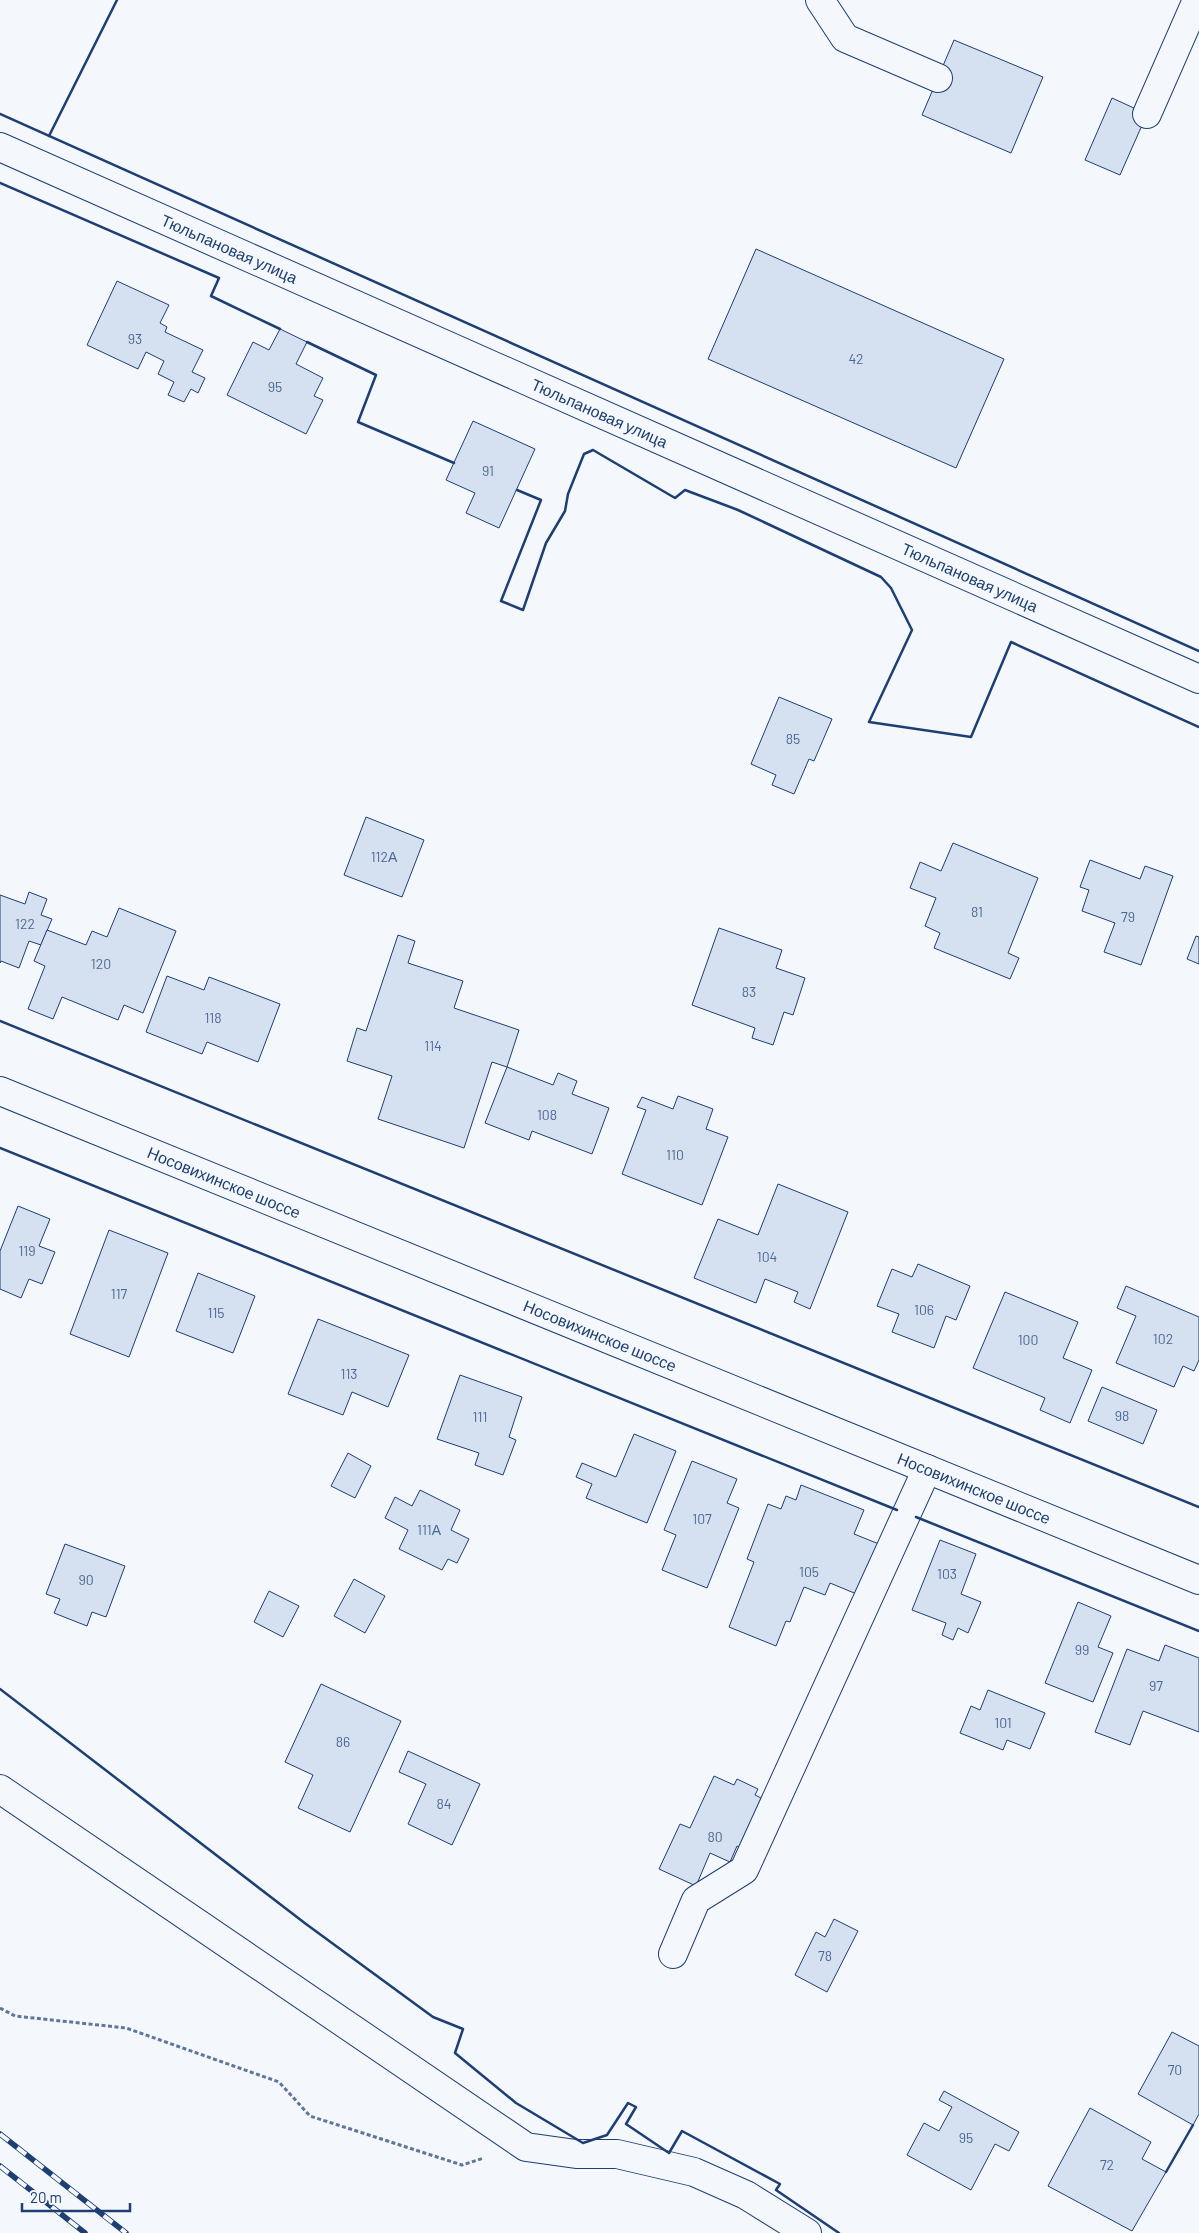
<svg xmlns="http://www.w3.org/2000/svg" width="1199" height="2233" viewBox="0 0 1199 2233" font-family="Barlow,sans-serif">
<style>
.building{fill:#d5e0f0;stroke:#1d3f73}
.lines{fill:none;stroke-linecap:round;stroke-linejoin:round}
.minor-casing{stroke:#1d3f73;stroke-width:30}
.major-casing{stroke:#1d3f73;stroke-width:30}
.path{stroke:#5e769c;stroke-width:3;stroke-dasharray:4 2.5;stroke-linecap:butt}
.minor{stroke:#f4f7fb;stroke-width:28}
.major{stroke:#f4f7fb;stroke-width:28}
.rail-casing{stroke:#1d3f73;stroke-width:5.5}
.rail{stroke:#f4f7fb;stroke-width:4;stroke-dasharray:11;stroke-linecap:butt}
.wall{stroke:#1d3f73;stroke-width:2.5}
.labels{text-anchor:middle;stroke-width:4;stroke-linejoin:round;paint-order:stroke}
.number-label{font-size:14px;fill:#4b6792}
.street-label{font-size:16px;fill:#1d3f73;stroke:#f4f7fb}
</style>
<rect width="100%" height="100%" fill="#f4f7fb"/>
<!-- building -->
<g class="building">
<path d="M 954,40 L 1043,77 L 1011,153 L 922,115 Z"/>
<path d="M 1112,98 L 1147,114 L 1120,175 L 1085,160 Z"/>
<path d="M 756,249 L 1004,359 L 956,468 L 708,359 Z"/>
<path d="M 117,281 L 169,305 L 160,323 L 167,327 L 165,332 L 203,350 L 192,372 L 205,378 L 198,393 L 191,389 L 184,402 L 168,395 L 174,382 L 158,374 L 164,361 L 146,352 L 138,369 L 87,345 Z"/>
<path d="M 280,329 L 307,342 L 296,364 L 323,378 L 314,396 L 323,400 L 306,434 L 227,395 L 253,342 L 269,350 Z"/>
<path d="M 473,421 L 535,449 L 499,528 L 466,513 L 475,493 L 446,480 Z"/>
<path d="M 779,697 L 832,719 L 814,761 L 809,759 L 794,794 L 772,785 L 776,775 L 751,764 Z"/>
<path d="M 366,817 L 424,840 L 402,897 L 344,875 Z"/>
<path d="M 953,843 L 1038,878 L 1008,953 L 1019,958 L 1010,979 L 934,948 L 940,933 L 925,926 L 936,898 L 910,888 L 920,862 L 941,871 Z"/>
<path d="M 1090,860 L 1140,879 L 1145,866 L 1173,876 L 1141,965 L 1104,952 L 1115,923 L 1082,911 L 1089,890 L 1080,887 Z"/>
<path d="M 29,892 L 47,899 L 41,915 L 52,919 L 41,945 L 29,941 L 19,968 L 1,961 L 0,963 L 0,895 L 25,904 Z"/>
<path d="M 119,908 L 176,931 L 143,1013 L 124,1005 L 118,1020 L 62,997 L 53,1019 L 28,1009 L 45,966 L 34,961 L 47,930 L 86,945 L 92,931 L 107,937 Z"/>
<path d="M 719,928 L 782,950 L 776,968 L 805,978 L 793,1015 L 784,1012 L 773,1045 L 752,1038 L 755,1028 L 692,1005 Z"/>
<path d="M 398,935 L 415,941 L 408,963 L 463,981 L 454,1008 L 519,1030 L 507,1067 L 492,1062 L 464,1148 L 378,1119 L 392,1076 L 347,1061 L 357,1028 L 366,1031 Z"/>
<path d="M 1196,936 L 1199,937 L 1199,964 L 1187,959 Z"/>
<path d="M 167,976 L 204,990 L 209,977 L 280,1004 L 258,1062 L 207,1042 L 202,1054 L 146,1032 Z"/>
<path d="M 507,1067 L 553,1085 L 558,1073 L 577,1081 L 572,1094 L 609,1108 L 592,1154 L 532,1131 L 529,1140 L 485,1123 Z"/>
<path d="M 678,1096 L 713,1109 L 706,1129 L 728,1137 L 702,1205 L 622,1174 L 646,1110 L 637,1107 L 642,1097 L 673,1109 Z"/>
<path d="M 778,1184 L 848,1212 L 810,1309 L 794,1302 L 798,1292 L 765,1279 L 756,1303 L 694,1278 L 718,1219 L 758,1235 Z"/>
<path d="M 18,1206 L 50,1219 L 39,1246 L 55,1252 L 42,1284 L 29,1279 L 21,1298 L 0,1289 L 0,1251 Z"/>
<path d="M 109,1230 L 168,1253 L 129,1357 L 70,1334 Z"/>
<path d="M 918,1264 L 970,1286 L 956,1320 L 946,1316 L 934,1348 L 892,1332 L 899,1314 L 877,1306 L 892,1269 L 912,1277 Z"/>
<path d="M 198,1273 L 255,1296 L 233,1353 L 176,1331 Z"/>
<path d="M 1126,1286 L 1199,1317 L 1199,1360 L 1194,1371 L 1183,1366 L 1174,1387 L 1116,1363 L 1136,1316 L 1117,1308 Z"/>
<path d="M 1005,1292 L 1078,1322 L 1063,1358 L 1092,1370 L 1070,1423 L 1040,1410 L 1045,1398 L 973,1368 Z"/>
<path d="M 318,1319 L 409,1355 L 388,1407 L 352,1392 L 343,1415 L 288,1394 Z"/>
<path d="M 460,1375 L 522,1397 L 509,1437 L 516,1440 L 503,1475 L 475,1465 L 479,1453 L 437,1439 Z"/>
<path d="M 1102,1387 L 1157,1410 L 1143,1444 L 1088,1421 Z"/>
<path d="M 634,1434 L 676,1451 L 647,1523 L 586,1498 L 592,1484 L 576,1477 L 582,1463 L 616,1477 Z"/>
<path d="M 348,1453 L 371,1466 L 355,1498 L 331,1486 Z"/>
<path d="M 692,1461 L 737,1479 L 727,1503 L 739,1508 L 707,1588 L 662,1570 L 676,1535 L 664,1530 Z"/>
<path d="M 801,1485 L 864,1510 L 854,1534 L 879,1544 L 859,1595 L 830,1583 L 825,1595 L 804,1587 L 790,1622 L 786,1621 L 776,1646 L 729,1627 L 754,1562 L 747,1559 L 768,1504 L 781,1509 L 786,1496 L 796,1500 Z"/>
<path d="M 420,1490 L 460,1510 L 451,1530 L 469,1539 L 457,1563 L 448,1559 L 442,1570 L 399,1549 L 408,1530 L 385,1518 L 395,1497 L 412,1506 Z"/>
<path d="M 940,1540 L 976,1554 L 961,1594 L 981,1602 L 968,1633 L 958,1628 L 953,1640 L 942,1635 L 946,1623 L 912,1610 Z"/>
<path d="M 65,1544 L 125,1566 L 106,1617 L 92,1612 L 87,1626 L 54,1613 L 60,1599 L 46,1594 Z"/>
<path d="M 354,1579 L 385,1596 L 365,1633 L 334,1616 Z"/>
<path d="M 269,1591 L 299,1606 L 283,1637 L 254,1622 Z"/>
<path d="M 1078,1602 L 1111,1616 L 1098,1647 L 1113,1653 L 1093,1702 L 1045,1683 Z"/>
<path d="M 1165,1645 L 1199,1658 L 1199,1732 L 1143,1711 L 1130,1745 L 1095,1732 L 1127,1649 L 1159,1661 Z"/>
<path d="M 321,1684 L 401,1721 L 350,1832 L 298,1808 L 313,1775 L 285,1762 Z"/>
<path d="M 988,1690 L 1045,1713 L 1030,1749 L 1007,1740 L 1003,1750 L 960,1733 L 971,1706 L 980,1710 Z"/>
<path d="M 408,1751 L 480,1784 L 452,1845 L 408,1824 L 426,1784 L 399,1772 Z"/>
<path d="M 714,1776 L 734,1785 L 737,1779 L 758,1789 L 755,1795 L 771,1803 L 749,1852 L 737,1846 L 730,1862 L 710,1853 L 696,1886 L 659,1869 L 680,1824 L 690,1828 Z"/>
<path d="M 834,1919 L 858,1931 L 827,1992 L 795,1975 L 816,1932 L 825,1937 Z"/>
<path d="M 1172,2032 L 1199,2046 L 1199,2114 L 1193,2125 L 1138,2094 Z"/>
<path d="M 944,2091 L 1019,2132 L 1009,2151 L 995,2144 L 971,2190 L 907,2155 L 924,2123 L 939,2131 L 952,2107 L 939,2100 Z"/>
<path d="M 1090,2108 L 1151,2142 L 1142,2159 L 1166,2172 L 1132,2231 L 1048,2186 Z"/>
</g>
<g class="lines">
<defs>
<g id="minor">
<path d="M 820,0 L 845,38 L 938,78"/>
<path d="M 1147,114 L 1197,0"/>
<path id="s1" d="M 0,147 L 1199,679"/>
<path d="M 0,1789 L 526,2147 L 576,2154 L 617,2154 L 694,2172 L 746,2195 L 807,2233"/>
<path d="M 673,1954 L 696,1900 L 744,1870 L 927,1469"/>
</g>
<g id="major">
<path id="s2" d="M 0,1091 L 1199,1580"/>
</g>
</defs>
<!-- minor casing -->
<use href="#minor" class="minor-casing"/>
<!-- major casing -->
<use href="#major" class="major-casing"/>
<!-- path -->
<path class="path" d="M 0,2008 L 15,2016 L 126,2028 L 279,2082 L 310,2116 L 462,2165 L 484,2158"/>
<!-- minor -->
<use href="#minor" class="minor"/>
<!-- major -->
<use href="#major" class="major"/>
<defs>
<g id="rail">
<path d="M 0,2134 L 126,2233"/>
<path d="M 0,2166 L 85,2233"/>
</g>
</defs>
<!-- rail casing -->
<use href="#rail" class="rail-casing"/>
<!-- rail -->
<use href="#rail" class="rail"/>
<!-- wall -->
<g class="wall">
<path d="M 0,114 L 1199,651"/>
<path d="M 49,136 L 117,0"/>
<path d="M 0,183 L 219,278 L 211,296 L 280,329"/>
<path d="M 307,342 L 376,375 L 358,422 L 454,463"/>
<path d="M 517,490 L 541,500 L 501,601 L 523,610 L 546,543 L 565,511 L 568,494 L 584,454 L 593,450 L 675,498 L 685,490 L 738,510 L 881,577 L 891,588 L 912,630 L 869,722 L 971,737 L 1011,642 L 1199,727"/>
<path d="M 0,1021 L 1199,1507"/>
<path d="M 0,1148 L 897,1510"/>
<path d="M 916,1517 L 1199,1631"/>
<path d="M 0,1689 L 306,1924 L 433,2017 L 463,2029 L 455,2053 L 516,2103 L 583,2143 L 607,2135 L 628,2103 L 636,2107 L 626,2124 L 669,2153 L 682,2131 L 780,2184 L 776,2190 L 839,2233"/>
<path d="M 1166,2172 L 1193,2125"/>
</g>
</g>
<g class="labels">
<!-- number labels -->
<g class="number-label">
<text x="135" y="344">93</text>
<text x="856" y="364">42</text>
<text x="275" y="392">95</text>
<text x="488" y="476">91</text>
<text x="793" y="744">85</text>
<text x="384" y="862">112А</text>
<text x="977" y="917">81</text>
<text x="1128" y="922">79</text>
<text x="25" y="929">122</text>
<text x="101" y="969">120</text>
<text x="749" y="997">83</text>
<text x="213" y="1023">118</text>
<text x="433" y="1051">114</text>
<text x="547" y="1120">108</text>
<text x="675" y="1160">110</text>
<text x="27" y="1256">119</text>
<text x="767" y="1262">104</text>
<text x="119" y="1299">117</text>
<text x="924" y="1315">106</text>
<text x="216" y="1318">115</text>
<text x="1163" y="1344">102</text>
<text x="1028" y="1345">100</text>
<text x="349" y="1379">113</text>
<text x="1122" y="1421">98</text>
<text x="480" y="1422">111</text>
<text x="702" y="1524">107</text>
<text x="429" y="1535">111А</text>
<text x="809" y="1577">105</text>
<text x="947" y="1579">103</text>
<text x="86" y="1585">90</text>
<text x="1082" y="1655">99</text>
<text x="1156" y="1691">97</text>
<text x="1003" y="1728">101</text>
<text x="343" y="1747">86</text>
<text x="444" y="1809">84</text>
<text x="715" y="1842">80</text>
<text x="825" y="1961">78</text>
<text x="1175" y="2075">70</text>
<text x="966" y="2143">95</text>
<text x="1107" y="2170">72</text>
</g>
<!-- street labels -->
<g class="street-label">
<text dy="6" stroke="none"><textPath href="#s1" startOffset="251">Тюльпановая улица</textPath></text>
<text dy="6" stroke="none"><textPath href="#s1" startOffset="656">Тюльпановая улица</textPath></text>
<text dy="6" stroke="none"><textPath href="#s1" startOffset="1061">Тюльпановая улица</textPath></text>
<text dy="6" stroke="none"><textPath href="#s2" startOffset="242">Носовихинское шоссе</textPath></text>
<text dy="6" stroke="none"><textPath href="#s2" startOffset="648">Носовихинское шоссе</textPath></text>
<text dy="6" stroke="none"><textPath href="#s2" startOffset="1052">Носовихинское шоссе</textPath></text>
</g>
</g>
<!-- scale -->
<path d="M22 2203v8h108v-8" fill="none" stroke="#1d3f73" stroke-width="2.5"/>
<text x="30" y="2203" font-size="15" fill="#1d3f73" stroke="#f4f7fb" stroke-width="4" paint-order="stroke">20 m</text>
</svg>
